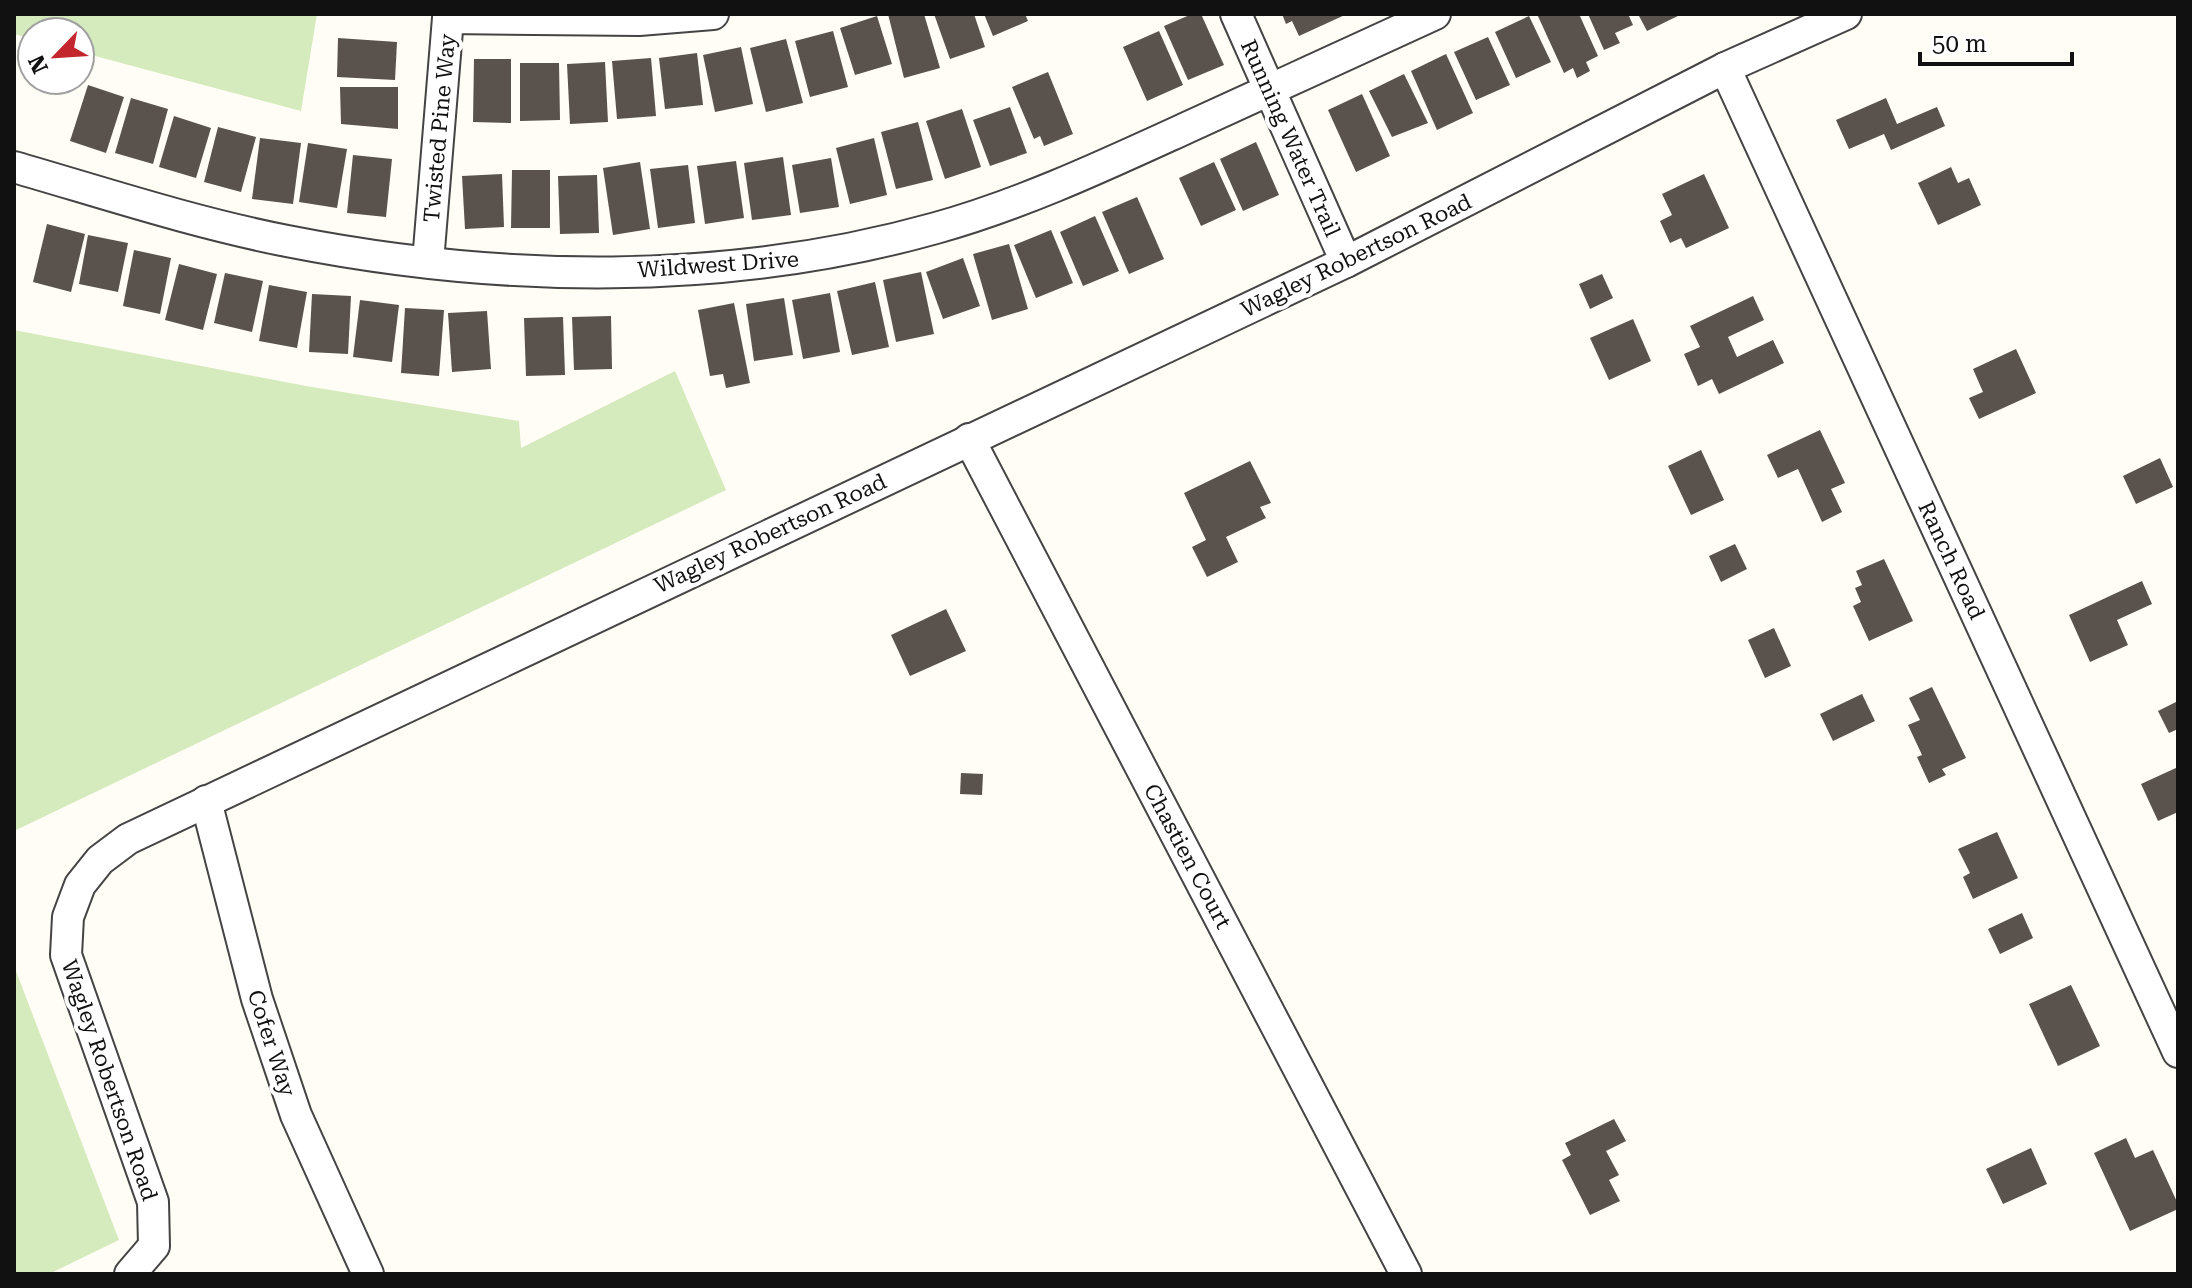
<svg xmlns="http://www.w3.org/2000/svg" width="2192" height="1288" viewBox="0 0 2192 1288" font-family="'Roboto Serif',serif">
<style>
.green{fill:#d5ebbd}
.building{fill:#5a524d}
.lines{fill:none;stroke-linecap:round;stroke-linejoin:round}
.minor-casing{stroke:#444;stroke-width:34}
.minor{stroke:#fff;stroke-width:30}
.labels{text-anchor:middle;stroke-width:8;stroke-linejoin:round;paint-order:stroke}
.street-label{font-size:22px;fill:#111;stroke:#fff}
</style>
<rect width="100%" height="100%" fill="#fffdf5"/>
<!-- green -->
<g class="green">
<path d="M 14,14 L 317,14 L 301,111 L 80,52 L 80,32 L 32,32 L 32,39 L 14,34 Z"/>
<path d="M 14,330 L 306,386 L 519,421 L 521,448 L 675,371 L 726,490 L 14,831 Z"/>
<path d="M 14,966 L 119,1240 L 49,1274 L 14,1274 Z"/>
</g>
<!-- building -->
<g class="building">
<path d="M 888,14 L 924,14 L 940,68 L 904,78 Z"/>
<path d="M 934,14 L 974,14 L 985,47 L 950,59 Z"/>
<path d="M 984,14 L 1025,14 L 1028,21 L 993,36 Z"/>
<path d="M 1192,14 L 1201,14 L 1224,65 L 1188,80 L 1164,26 Z"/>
<path d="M 1282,14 L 1347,14 L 1299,36 L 1292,21 L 1286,24 Z"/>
<path d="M 1537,14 L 1579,14 L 1598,56 L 1586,62 L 1590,71 L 1577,78 L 1573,68 L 1564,73 Z"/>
<path d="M 1588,14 L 1628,14 L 1633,25 L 1615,33 L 1620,43 L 1604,50 Z"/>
<path d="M 1638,14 L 1682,14 L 1647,31 Z"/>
<path d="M 877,16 L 892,64 L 855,75 L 840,28 Z"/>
<path d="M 1529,16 L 1551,62 L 1516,78 L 1495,32 Z"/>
<path d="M 833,31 L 848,87 L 810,97 L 795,41 Z"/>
<path d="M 1159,31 L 1183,85 L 1147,101 L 1123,47 Z"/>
<path d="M 1488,37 L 1510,85 L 1476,100 L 1454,52 Z"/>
<path d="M 338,38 L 397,42 L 395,80 L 337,77 Z"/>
<path d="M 786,39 L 803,103 L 766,112 L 750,48 Z"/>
<path d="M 741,47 L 753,104 L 715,112 L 703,55 Z"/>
<path d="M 697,53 L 703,105 L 665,109 L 659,58 Z"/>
<path d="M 1446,54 L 1473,113 L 1437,130 L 1411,71 Z"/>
<path d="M 651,58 L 656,116 L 617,119 L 612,61 Z"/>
<path d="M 474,59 L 511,59 L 511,123 L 473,122 Z"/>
<path d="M 605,62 L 608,122 L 570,124 L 567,64 Z"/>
<path d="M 520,63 L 559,63 L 560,120 L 520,121 Z"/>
<path d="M 1048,72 L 1073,134 L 1044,146 L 1040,136 L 1034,139 L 1012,87 Z"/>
<path d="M 1404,74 L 1428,123 L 1392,137 L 1369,91 Z"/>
<path d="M 88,85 L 124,97 L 106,153 L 70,141 Z"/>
<path d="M 340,87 L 398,87 L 398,129 L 341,124 Z"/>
<path d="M 1362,94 L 1390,156 L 1356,172 L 1328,110 Z"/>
<path d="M 131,98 L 168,109 L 153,164 L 115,153 Z"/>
<path d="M 1886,98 L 1897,124 L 1937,107 L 1945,126 L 1891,150 L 1884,134 L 1849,149 L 1836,120 Z"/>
<path d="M 1010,107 L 1027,153 L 990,166 L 973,120 Z"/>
<path d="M 962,109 L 981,167 L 945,179 L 926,121 Z"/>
<path d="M 174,116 L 211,128 L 196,178 L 159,167 Z"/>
<path d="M 918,122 L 933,180 L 896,189 L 881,132 Z"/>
<path d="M 218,127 L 256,137 L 241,192 L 204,182 Z"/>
<path d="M 260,138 L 301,143 L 293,204 L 252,199 Z"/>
<path d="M 874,138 L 887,195 L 850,204 L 836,148 Z"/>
<path d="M 1256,142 L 1279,195 L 1243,211 L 1220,159 Z"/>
<path d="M 308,143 L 347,149 L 337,208 L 299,202 Z"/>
<path d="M 353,155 L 392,159 L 386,217 L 347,213 Z"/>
<path d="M 783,157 L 791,215 L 752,220 L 744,163 Z"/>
<path d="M 831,158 L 839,207 L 800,213 L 792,165 Z"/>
<path d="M 736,161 L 744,218 L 705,224 L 697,166 Z"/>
<path d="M 640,162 L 650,229 L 613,235 L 603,168 Z"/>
<path d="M 1214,162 L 1236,210 L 1201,226 L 1179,178 Z"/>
<path d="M 688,165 L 695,223 L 658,228 L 650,169 Z"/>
<path d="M 1951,167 L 1958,183 L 1969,178 L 1981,205 L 1938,225 L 1918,183 Z"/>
<path d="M 512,170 L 550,170 L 550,228 L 511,228 Z"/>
<path d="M 502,174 L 504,227 L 465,229 L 462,176 Z"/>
<path d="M 1704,174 L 1729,228 L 1686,248 L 1681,238 L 1670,243 L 1660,221 L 1672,215 L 1662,194 Z"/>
<path d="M 597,175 L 599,233 L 560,234 L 558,176 Z"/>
<path d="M 1137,197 L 1164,259 L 1129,274 L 1102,212 Z"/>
<path d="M 1095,216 L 1119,271 L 1083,286 L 1060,232 Z"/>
<path d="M 47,224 L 85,234 L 71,292 L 33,282 Z"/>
<path d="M 1051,230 L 1073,283 L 1036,298 L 1014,245 Z"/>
<path d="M 88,235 L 128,243 L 118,292 L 79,284 Z"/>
<path d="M 1009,244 L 1028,309 L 992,320 L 973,254 Z"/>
<path d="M 134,250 L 171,258 L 160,314 L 123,306 Z"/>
<path d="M 963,258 L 980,306 L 943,319 L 926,272 Z"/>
<path d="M 179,264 L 217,274 L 203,330 L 165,320 Z"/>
<path d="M 921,272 L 934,334 L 896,342 L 883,280 Z"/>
<path d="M 225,273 L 263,281 L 252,332 L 214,323 Z"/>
<path d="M 1602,274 L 1613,298 L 1590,309 L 1579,284 Z"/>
<path d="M 875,282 L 889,347 L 852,355 L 837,291 Z"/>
<path d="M 269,285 L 307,292 L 297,348 L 259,341 Z"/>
<path d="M 830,293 L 840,352 L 803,359 L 792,300 Z"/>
<path d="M 312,294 L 351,296 L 348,354 L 309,352 Z"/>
<path d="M 1753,296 L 1764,320 L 1728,337 L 1737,357 L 1773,340 L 1784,363 L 1719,394 L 1712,379 L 1698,386 L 1684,354 L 1700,347 L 1690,326 Z"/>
<path d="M 784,298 L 793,355 L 754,361 L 746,304 Z"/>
<path d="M 360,300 L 399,305 L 392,362 L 353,357 Z"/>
<path d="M 734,303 L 750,383 L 726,388 L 723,374 L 710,376 L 698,310 Z"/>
<path d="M 405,308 L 444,310 L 439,376 L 401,373 Z"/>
<path d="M 487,311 L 491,369 L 452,372 L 448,313 Z"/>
<path d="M 611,316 L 612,369 L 574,370 L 572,317 Z"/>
<path d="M 563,317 L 565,375 L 526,376 L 524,318 Z"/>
<path d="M 1633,319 L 1651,361 L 1609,380 L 1590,338 Z"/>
<path d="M 2016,349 L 2036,393 L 1979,419 L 1969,398 L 1983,392 L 1973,369 Z"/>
<path d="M 1820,430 L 1845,483 L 1831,489 L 1842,512 L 1822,522 L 1798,469 L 1778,478 L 1767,455 Z"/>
<path d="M 1701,450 L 1724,500 L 1691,515 L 1668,466 Z"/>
<path d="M 2160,458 L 2173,487 L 2136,504 L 2123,476 Z"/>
<path d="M 1250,461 L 1271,503 L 1260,507 L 1266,518 L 1226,537 L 1238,562 L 1207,577 L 1192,547 L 1206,540 L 1184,493 Z"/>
<path d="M 1735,544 L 1747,569 L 1721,582 L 1709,556 Z"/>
<path d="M 1884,559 L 1913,621 L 1869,641 L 1853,606 L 1861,602 L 1855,588 L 1862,585 L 1856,571 Z"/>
<path d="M 2142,581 L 2152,604 L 2117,620 L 2128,645 L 2090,662 L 2069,615 Z"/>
<path d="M 946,609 L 966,651 L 910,676 L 891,635 Z"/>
<path d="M 1774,628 L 1791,666 L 1765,678 L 1748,640 Z"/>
<path d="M 1932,687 L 1966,758 L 1942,769 L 1946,775 L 1929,783 L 1917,757 L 1922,755 L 1908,725 L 1920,720 L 1909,698 Z"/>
<path d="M 1862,694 L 1875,721 L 1833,741 L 1820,714 Z"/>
<path d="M 2178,701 L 2178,729 L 2169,733 L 2158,711 Z"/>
<path d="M 2178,767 L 2178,812 L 2158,821 L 2141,784 Z"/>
<path d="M 961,773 L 983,774 L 982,795 L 960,794 Z"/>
<path d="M 1997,832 L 2018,878 L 1973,899 L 1963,877 L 1970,873 L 1958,849 Z"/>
<path d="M 2022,913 L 2033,938 L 2000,954 L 1988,929 Z"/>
<path d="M 2071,985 L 2100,1046 L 2058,1066 L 2029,1004 Z"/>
<path d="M 1614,1119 L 1626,1141 L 1606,1151 L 1619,1175 L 1609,1180 L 1620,1201 L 1590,1215 L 1562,1160 L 1571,1155 L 1565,1143 Z"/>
<path d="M 2126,1138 L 2135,1158 L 2153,1150 L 2178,1204 L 2178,1209 L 2130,1231 L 2094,1153 Z"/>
<path d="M 2031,1148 L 2047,1184 L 2003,1204 L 1986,1169 Z"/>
</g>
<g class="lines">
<defs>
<g id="minor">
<path d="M 1236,14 L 1346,262"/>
<path d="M 1725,68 L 2178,1052"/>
<path d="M 14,167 C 104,193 195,223 287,241 C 500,283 726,287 936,228 C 1022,204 1103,166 1184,129 C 1268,91 1351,52 1435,14"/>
<path d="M 428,262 L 448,18 L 639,20 L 713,14"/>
<path d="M 969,439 L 1406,1274"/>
<path d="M 206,801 L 257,999 L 296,1115 L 368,1274"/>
<path d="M 130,1274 L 154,1246 L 153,1202 L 66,955 L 68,917 L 80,885 L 100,860 L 128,839 L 1346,262 L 1725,68 L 1846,14"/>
</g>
</defs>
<!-- minor casing -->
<use href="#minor" class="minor-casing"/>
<!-- minor -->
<use href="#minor" class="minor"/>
</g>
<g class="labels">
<!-- street labels -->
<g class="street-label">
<text transform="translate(439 128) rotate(-85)" y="8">Twisted Pine Way</text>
<text transform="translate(1291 138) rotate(66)" y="8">Running Water Trail</text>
<text transform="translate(1356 255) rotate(-26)" y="8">Wagley Robertson Road</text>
<text transform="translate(718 264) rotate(-4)" y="8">Wildwest Drive</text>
<text transform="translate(770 533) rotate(-25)" y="8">Wagley Robertson Road</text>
<text transform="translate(1952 560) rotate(65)" y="8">Ranch Road</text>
<text transform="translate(1188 856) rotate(62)" y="8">Chastien Court</text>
<text transform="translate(272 1043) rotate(72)" y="8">Cofer Way</text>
<text transform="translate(110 1080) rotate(71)" y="8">Wagley Robertson Road</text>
</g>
</g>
<!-- border -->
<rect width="2192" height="1288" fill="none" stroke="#111111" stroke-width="32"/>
<!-- north arrow -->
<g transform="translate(56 56) rotate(245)"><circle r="38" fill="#ffffff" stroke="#a0a0a0" stroke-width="2"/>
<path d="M0-6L14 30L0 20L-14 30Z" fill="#c4262e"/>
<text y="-12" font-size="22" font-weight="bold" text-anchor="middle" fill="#111111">N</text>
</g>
<!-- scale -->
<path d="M1920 52v12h152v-12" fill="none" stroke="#111111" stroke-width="4"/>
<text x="1932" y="52" font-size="24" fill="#111111" stroke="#ffffff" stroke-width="6" paint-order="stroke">50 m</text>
</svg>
